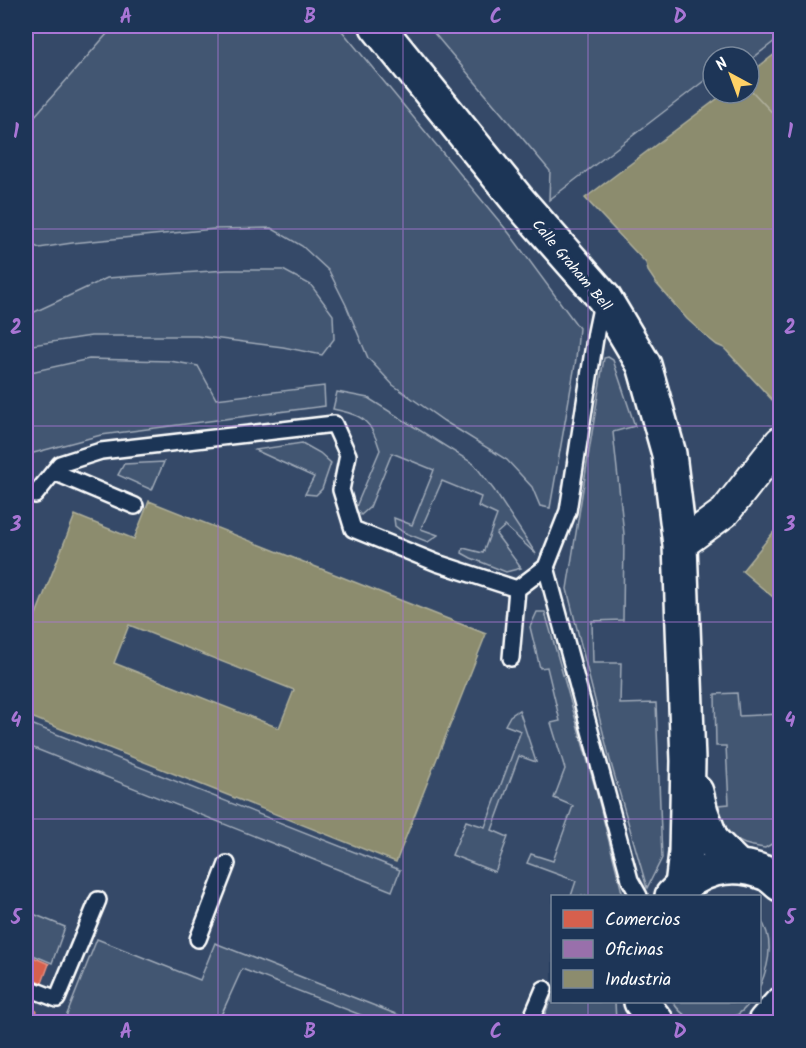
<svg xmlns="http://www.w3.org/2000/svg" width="806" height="1048" viewBox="0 0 806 1048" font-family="Kalam,sans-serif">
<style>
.built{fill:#344a68;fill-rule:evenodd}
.green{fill:#425672;stroke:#a0aab8;stroke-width:1.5}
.shops{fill:#d6604d;stroke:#e29082;stroke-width:1.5}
.offices{fill:#9970ab;stroke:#b89bc4;stroke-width:1.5}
.industry{fill:#8c8c6e;stroke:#aeae9a;stroke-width:1.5;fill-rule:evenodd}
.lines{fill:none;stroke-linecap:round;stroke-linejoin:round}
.lane-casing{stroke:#fff;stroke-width:20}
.street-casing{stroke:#fff;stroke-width:34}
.secondary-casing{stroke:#fff;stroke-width:38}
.lane{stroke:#1d3557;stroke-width:15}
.street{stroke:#1d3557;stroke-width:30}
.secondary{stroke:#1d3557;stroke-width:33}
.grid{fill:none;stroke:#a976d5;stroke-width:1.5;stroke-opacity:0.55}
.labels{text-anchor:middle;stroke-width:6;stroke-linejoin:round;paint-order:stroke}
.street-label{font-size:15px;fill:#fff;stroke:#1d3557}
.neatline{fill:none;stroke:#a976d5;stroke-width:2}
.grid-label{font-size:20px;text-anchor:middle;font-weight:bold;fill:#a976d5}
</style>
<rect width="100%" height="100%" fill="#263d5e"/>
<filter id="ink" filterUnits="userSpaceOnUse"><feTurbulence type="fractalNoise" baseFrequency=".0167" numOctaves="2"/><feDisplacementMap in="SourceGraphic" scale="12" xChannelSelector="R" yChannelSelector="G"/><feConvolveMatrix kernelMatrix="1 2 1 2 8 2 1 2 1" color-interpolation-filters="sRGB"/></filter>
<g filter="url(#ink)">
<!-- built -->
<path class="built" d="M 26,26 L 780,26 L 780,1022 L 26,1022 ZM 713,57 L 749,57 L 749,93 L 713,93 ZM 552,896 L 760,896 L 760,1002 L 552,1002 Z"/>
<!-- green -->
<g class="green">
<path d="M 114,26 L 338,26 L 509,233 L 579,328 L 576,359 L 550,508 L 540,506 L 532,487 L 507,460 L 444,421 L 393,385 L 368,358 L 346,305 L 329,271 L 302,246 L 271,228 L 214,229 L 72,243 L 39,248 L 26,242 L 26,126 Z"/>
<path d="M 428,26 L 780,26 L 780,37 L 749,61 L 749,57 L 713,57 L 713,74 L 549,200 L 550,171 Z"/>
<path d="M 227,270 L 283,270 L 311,285 L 333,315 L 334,339 L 322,355 L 283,347 L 197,336 L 91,336 L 26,346 L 26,316 L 107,278 Z"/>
<path d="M 608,357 L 613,360 L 635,426 L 613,432 L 624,534 L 623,620 L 592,621 L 593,663 L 621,663 L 620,704 L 656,703 L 662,858 L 647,888 L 610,760 L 567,589 L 604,358 Z"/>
<path d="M 89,359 L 170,361 L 198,366 L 216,399 L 324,386 L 325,406 L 101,435 L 26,455 L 26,373 Z"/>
<path d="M 337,392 L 368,398 L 474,464 L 494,490 L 536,554 L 505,526 L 496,534 L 521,568 L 506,572 L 471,558 L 462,553 L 463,548 L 483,553 L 497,515 L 478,506 L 481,497 L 442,481 L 421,529 L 438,535 L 428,542 L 403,532 L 395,526 L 394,518 L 412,525 L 434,470 L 392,453 L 370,507 L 361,515 L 355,509 L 380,450 C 371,420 363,415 333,409 Z"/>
<path d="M 302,443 L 320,453 L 331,463 L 322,489 L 316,495 L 305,494 L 314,477 L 255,450 Z"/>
<path d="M 164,462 L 152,490 L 118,475 L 124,464 Z"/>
<path d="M 537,612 L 545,612 L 597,794 L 623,896 L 571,896 L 576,881 L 527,863 L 531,854 L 553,861 L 573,806 L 554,798 L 565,769 L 551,723 L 560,721 L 547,667 L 540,668 L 530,627 Z"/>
<path d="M 737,693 L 739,716 L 780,714 L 780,839 L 765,848 C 759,847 751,846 745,844 C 729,838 720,822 719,805 L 729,804 L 726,746 L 716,746 L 715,694 Z"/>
<path d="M 519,710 L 536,762 L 519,756 L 492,830 L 508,837 L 495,872 L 452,855 L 466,821 L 485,827 L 521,731 L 505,725 L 510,716 Z"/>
<path d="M 26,722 L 400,870 L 392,891 L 26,745 Z"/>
<path d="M 26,911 L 65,927 L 52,963 L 26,952 Z"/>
<path d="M 760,919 C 775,939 769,965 760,986 Z"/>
<path d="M 97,939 L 200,980 L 215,943 L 416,1022 L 379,1022 L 242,969 L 218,1022 L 162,1022 L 153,1019 L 114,1022 L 64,1022 Z"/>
<path d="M 552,996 L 552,1002 L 615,1002 L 616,1022 L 542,1022 Z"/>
<path d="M 673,1002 L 750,1002 C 732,1029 690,1031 673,1002 Z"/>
</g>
<!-- shops -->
<g class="shops">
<path d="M 26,954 L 49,964 L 42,983 L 26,976 Z"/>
<path d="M 26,1007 L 37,1011 L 33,1022 L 26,1022 Z"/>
</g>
<!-- offices -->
<path class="offices" d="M 26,26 L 35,26 L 26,37 Z"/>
<!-- industry -->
<g class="industry">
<path d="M 780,50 L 780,121 L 749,88 L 749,74 Z"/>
<path d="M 749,88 L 780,121 L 780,396 L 775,403 L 724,348 L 717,345 L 707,337 L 687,319 L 656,283 L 648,271 L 646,263 L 585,198 L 725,93 L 749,93 Z"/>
<path d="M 149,501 L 486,634 L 396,862 L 26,715 L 26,640 L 75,515 L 134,539 ZM 129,625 L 294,690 L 279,728 L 114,663 Z"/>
<path d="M 780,524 L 780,603 L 742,571 Z"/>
</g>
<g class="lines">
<defs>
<g id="lane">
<path d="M 54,472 L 135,506"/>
<path d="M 35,495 L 60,464 L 101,451 L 334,424 L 348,455 L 341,490 L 353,529 L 437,563 L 517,589"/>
<path d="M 546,567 L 630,880 L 639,896"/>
<path d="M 511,658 L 517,589 L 546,567 L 568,511 L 596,332 L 602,303"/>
<path d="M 198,939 L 227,864"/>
<path d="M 26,987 L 57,999 L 98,900"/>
<path d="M 530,1022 L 544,989"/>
</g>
<path id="street" d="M 680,545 L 725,512 L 780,442"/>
<g id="secondary">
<path d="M 377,26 L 517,199 L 604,298 L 644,365 L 669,454 L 680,545 L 688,761 L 686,853 L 682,886"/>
<path d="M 696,792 L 701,812 L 712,841 L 737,866"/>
<path d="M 672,896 C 697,869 730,859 765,873 C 771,875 776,881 780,884"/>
<path d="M 641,1002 L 657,1022"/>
<path d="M 765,1022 L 780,1005"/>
</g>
</defs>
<!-- lane casing -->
<use href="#lane" class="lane-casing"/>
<!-- street casing -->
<use href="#street" class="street-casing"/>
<!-- secondary casing -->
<use href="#secondary" class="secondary-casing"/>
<!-- lane -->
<use href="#lane" class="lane"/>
<!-- street -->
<use href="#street" class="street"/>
<!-- secondary -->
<use href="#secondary" class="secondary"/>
</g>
</g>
<!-- grid -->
<path class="grid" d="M 218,26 L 218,1022M 403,26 L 403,1022M 588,26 L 588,896M 26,229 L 780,229M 26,426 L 780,426M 26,622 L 780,622M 26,819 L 780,819M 588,1002 L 588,1022"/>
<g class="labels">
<!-- street labels -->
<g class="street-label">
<text transform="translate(572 265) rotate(50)" y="5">Calle Graham Bell</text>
</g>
</g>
<!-- margin -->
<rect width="806" height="1048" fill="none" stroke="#1d3557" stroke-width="66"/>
<!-- legend -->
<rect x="551" y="895" width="210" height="108" fill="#1d3557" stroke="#77869a" stroke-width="1.5"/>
<rect x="563" y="910" width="30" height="18" fill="#d6604d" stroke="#77869a" stroke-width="1.5"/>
<text x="605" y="925" font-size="18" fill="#ffffff">Comercios</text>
<rect x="563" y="940" width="30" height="18" fill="#9970ab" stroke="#77869a" stroke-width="1.5"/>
<text x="605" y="955" font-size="18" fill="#ffffff">Oficinas</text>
<rect x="563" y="970" width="30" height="18" fill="#8c8c6e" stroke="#77869a" stroke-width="1.5"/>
<text x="605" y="985" font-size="18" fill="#ffffff">Industria</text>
<!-- north arrow -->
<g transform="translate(731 75) rotate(319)"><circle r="28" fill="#1d3557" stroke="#77869a" stroke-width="1.5"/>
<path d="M0-4.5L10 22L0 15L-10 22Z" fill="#ffd166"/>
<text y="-9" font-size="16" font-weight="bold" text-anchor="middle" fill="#ffffff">N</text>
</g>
<rect x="33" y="33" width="740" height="982" class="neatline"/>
<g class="grid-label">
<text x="126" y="23">A</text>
<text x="310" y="23">B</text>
<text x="496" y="23">C</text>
<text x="680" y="23">D</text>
<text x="16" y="138">1</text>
<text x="790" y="138">1</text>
<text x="16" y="334">2</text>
<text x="790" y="334">2</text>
<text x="16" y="531">3</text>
<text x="790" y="531">3</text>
<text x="16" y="727">4</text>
<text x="790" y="727">4</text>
<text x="16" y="924">5</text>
<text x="790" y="924">5</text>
<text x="126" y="1038">A</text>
<text x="310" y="1038">B</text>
<text x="496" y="1038">C</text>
<text x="680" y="1038">D</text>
</g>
</svg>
